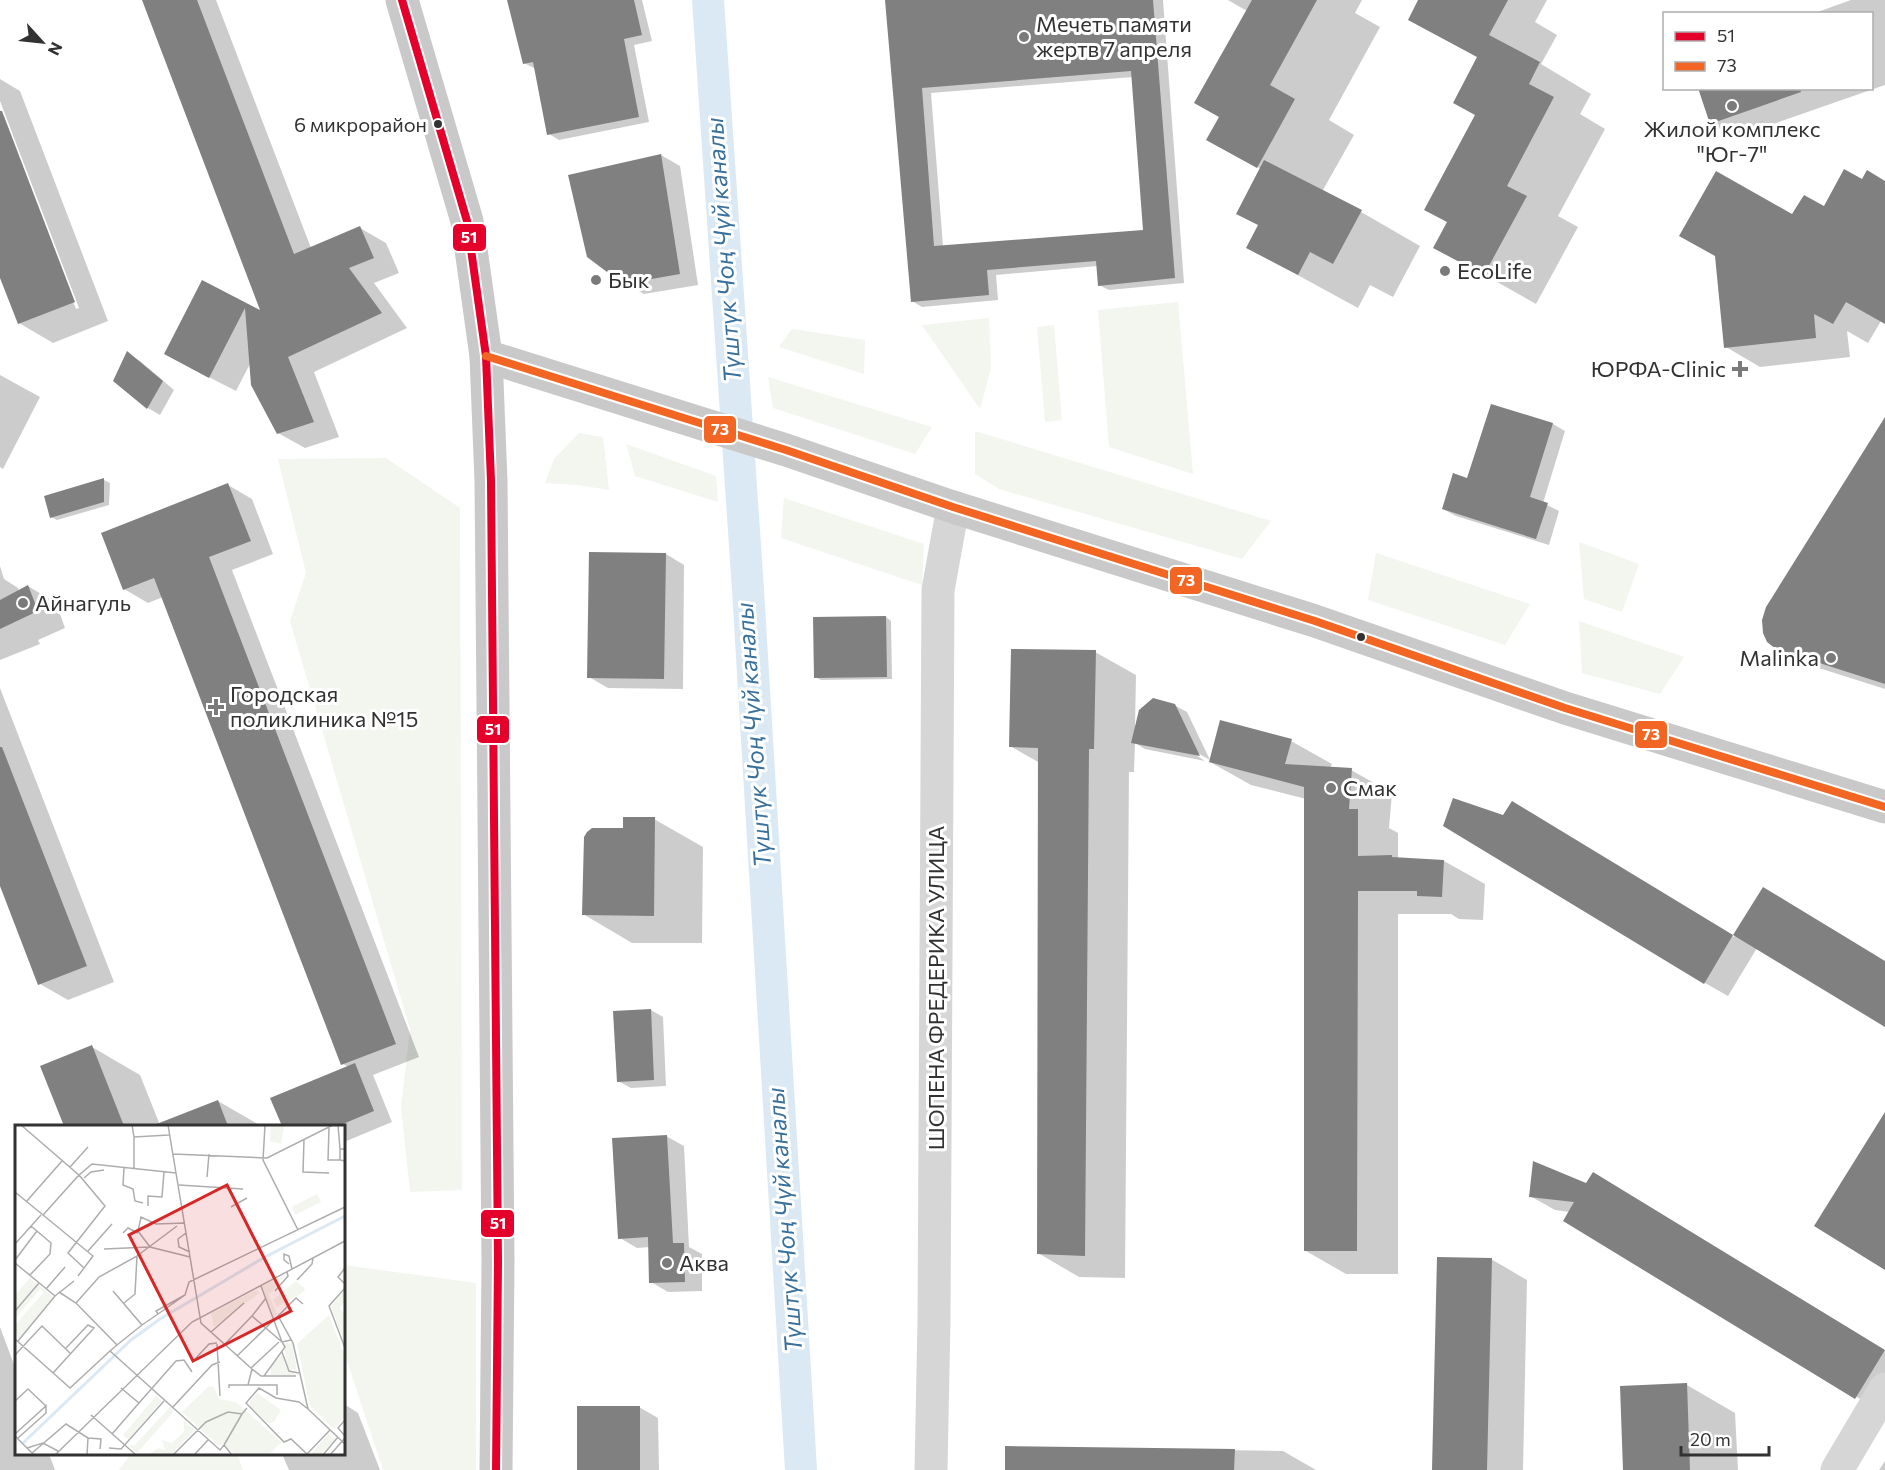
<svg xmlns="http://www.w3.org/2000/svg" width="1885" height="1470" viewBox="0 0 1885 1470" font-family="Commissioner,sans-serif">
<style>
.green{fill:#f2f6ee}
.shadow{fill:#0003;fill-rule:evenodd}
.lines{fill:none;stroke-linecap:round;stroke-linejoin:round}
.canal{stroke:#dbe9f4;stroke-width:32}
.building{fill:#808080;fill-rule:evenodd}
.minor{stroke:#d6d6d6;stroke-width:33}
.major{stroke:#c9c9c9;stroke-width:33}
.bus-1-casing{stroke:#fff;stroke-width:12}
.bus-2-casing{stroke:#fff;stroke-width:12}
.bus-1{stroke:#e4002b;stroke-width:8}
.bus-2{stroke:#f26522;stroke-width:8}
.poi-dot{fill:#7a7a7a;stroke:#fff;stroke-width:2}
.bus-dot{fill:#323232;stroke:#fff;stroke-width:2}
.labels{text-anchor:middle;stroke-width:6;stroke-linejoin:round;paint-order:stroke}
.bus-label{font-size:20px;fill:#323232;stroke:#fff;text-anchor:end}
.poi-label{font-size:22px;fill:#323232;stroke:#fff;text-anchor:start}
.street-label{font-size:22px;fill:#323232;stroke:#fff}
.water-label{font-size:24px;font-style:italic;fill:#39719c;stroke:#fff}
.inset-river{fill:none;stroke:#dbe9f4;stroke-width:3}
.inset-road{fill:none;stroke:#adadad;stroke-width:1.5}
.view{fill:#d62828;fill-opacity:0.15;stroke:#d62828;stroke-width:3}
.inset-edge{fill:none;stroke:#323232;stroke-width:3}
.line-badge{stroke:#fff;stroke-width:2}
.badge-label{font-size:16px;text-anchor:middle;font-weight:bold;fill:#fff}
</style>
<rect width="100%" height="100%" fill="#fff"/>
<!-- green -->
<g class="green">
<path d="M 1178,302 L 1193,474 L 1109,447 L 1098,310 Z"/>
<path d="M 989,318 L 991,368 L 980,409 L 922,325 Z"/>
<path d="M 1054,325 L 1062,420 L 1045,422 L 1037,327 Z"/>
<path d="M 792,329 L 865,340 L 864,374 L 779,347 Z"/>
<path d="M 768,377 L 932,427 L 915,454 L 773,408 Z"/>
<path d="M 975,431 L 1271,521 L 1242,559 L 999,489 L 975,474 Z"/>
<path d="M 579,433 L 603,437 L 609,490 L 578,485 L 545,483 L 554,459 Z"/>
<path d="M 626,444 L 716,476 L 718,502 L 635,476 Z"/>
<path d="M 386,458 L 460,508 L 462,1190 L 410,1192 L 401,1107 L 410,1029 L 290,621 L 306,573 L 278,459 Z"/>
<path d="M 784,498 L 924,544 L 922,585 L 781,538 Z"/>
<path d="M 1579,542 L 1639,564 L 1622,612 L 1584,599 Z"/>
<path d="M 1376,553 L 1530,604 L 1505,645 L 1368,600 Z"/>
<path d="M 1579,621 L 1684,657 L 1660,694 L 1582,673 Z"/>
<path d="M 344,1265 L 476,1283 L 476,1470 L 383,1470 L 344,1352 Z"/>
<path d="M 131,1454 L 237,1454 L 243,1470 L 119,1470 Z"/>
</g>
<!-- shadow -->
<g class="shadow">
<path d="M 143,0 L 216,0 L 311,248 L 360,228 L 386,243 L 399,273 L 374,283 L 407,328 L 314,372 L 339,437 L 305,448 L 278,433 L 251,362 L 236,391 L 191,368 L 203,282 L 263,313 Z"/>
<path d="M 509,0 L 642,0 L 652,41 L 634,45 L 649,122 L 559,140 L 549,134 L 536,69 L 524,63 Z"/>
<path d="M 887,0 L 1163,0 L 1184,283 L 1109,290 L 1099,285 L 1098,266 L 996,275 L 998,300 L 922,307 L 912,301 ZM 1133,77 L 1144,232 L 943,246 L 931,93 Z"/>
<path d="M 1228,0 L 1362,0 L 1355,13 L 1380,27 L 1329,120 L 1354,135 L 1323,190 L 1420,246 L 1393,297 L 1370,285 L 1358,308 L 1248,248 L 1259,226 L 1261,169 L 1209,139 L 1221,117 L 1247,11 Z"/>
<path d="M 1420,0 L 1547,0 L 1535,22 L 1557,35 L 1541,64 L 1591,94 L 1580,114 L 1605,129 L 1558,216 L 1578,227 L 1536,304 L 1435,247 L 1449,222 L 1477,116 L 1479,58 L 1410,19 Z"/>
<path d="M 1851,0 L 1885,0 L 1885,85 L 1736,137 L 1711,123 L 1699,88 L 1872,88 L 1872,14 L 1812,14 Z"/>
<path d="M 0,79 L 20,91 L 108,321 L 53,343 L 19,323 L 0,274 L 0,110 L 76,309 L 79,308 L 0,101 Z"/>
<path d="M 661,155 L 680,166 L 698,285 L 644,294 L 624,282 Z"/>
<path d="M 1862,181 L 1885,182 L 1885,323 L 1881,321 L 1868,343 L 1847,331 L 1850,357 L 1760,367 L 1726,347 L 1793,216 L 1824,208 Z"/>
<path d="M 128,354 L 140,361 L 174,390 L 160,415 L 148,408 L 115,381 Z"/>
<path d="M 0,375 L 40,397 L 3,469 L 0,467 Z"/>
<path d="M 1492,406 L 1553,424 L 1565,431 L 1543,503 L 1559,511 L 1549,545 L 1456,516 L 1443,509 L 1468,480 Z"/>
<path d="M 1885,430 L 1885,689 L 1803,663 L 1777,648 Z"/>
<path d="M 104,480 L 110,483 L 109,505 L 57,520 L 51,517 L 46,497 Z"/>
<path d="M 228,485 L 252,499 L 273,554 L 232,570 L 419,1057 L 373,1075 L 392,1122 L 344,1142 L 344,1126 L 284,1126 L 272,1098 L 348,1067 L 343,1064 L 163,597 L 148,603 L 124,589 Z"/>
<path d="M 666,554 L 684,565 L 683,689 L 608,688 L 589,677 Z"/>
<path d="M 0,566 L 4,579 L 18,588 L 19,591 L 28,586 L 56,603 L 65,628 L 38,640 L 40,644 L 0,660 Z"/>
<path d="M 886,617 L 891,621 L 892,679 L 821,680 L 815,677 Z"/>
<path d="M 1095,652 L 1136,675 L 1135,726 L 1174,705 L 1187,712 L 1210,760 L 1194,751 L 1193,753 L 1205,761 L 1145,749 L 1135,743 L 1134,772 L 1129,772 L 1125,1278 L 1079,1277 L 1038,1253 L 1040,763 L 1010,746 Z"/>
<path d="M 0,688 L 114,982 L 68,1000 L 40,984 L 0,882 Z"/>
<path d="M 1291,741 L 1332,764 L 1330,768 L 1351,770 L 1392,793 L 1389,828 L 1398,833 L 1398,859 L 1444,861 L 1485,884 L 1483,920 L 1459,919 L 1451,914 L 1398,914 L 1398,1274 L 1346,1274 L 1306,1251 L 1306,799 L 1251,785 L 1210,762 Z"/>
<path d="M 1504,817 L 1536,817 L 1734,937 L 1763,889 L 1885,962 L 1885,1026 L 1757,948 L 1728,996 L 1705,983 Z"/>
<path d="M 654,819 L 703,847 L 702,943 L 632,943 L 583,914 L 624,830 Z"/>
<path d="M 651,1010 L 663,1017 L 666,1086 L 631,1088 L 618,1081 Z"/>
<path d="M 92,1047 L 140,1075 L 160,1125 L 218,1101 L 261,1126 L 66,1126 L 42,1067 Z"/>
<path d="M 666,1136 L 684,1146 L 689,1247 L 702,1254 L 702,1291 L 668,1292 L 651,1282 L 650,1247 L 637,1248 L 620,1238 Z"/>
<path d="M 1586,1185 L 1617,1188 L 1885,1351 L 1885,1404 L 1880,1411 L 1565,1221 L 1570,1212 L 1555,1210 L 1530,1196 Z"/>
<path d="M 1491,1259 L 1527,1280 L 1523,1470 L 1434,1470 Z"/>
<path d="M 0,1327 L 16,1370 L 16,1454 L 49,1454 L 55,1470 L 0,1470 Z"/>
<path d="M 1687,1385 L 1735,1413 L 1738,1470 L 1624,1470 Z"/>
<path d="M 344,1404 L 358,1413 L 380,1470 L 289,1470 L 282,1454 L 344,1454 Z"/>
<path d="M 639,1407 L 658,1418 L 659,1470 L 579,1470 Z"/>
<path d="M 1007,1447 L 1283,1451 L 1316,1470 L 1006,1470 Z"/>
<path d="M 1885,1461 L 1885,1470 L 1879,1470 Z"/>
</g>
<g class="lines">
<!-- canal -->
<path class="canal" d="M 708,0 L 748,590 L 801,1470"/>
</g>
<!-- building -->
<g class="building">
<path d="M 142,0 L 197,0 L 294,254 L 360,226 L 374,258 L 349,268 L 382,313 L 288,357 L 314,422 L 277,434 L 251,385 L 245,308 L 209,378 L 164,354 L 202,280 L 260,310 Z"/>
<path d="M 507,0 L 634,0 L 642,35 L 624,39 L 639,117 L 547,135 L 533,62 L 523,64 Z"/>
<path d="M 885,0 L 1153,0 L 1175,278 L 1098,286 L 1096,261 L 987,270 L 989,295 L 911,302 ZM 1131,71 L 1143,230 L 934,246 L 922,88 Z"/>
<path d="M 1252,0 L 1317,0 L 1270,85 L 1295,99 L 1257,168 L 1206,140 L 1219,117 L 1194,103 Z"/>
<path d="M 1418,0 L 1508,0 L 1489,35 L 1540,62 L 1529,84 L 1554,97 L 1507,186 L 1527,196 L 1484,275 L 1433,248 L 1447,222 L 1424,210 L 1475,115 L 1453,103 L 1477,57 L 1408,20 Z"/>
<path d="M 1698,88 L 1800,88 L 1801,92 L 1710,124 Z"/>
<path d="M 0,111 L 2,111 L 75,302 L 18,324 L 0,278 Z"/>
<path d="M 661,154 L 680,274 L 623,284 L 587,257 L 568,175 Z"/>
<path d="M 1264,160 L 1362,210 L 1333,264 L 1310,252 L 1298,275 L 1246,248 L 1258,225 L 1236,214 Z"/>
<path d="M 1844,169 L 1862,179 L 1867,170 L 1885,181 L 1885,324 L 1846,302 L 1833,324 L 1814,314 L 1816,338 L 1724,348 L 1715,256 L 1679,236 L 1716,171 L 1792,214 L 1804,195 L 1824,206 Z"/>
<path d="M 127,351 L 163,381 L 147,409 L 113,381 Z"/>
<path d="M 1491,404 L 1553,423 L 1530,497 L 1548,503 L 1536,539 L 1442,509 L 1453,473 L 1467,478 Z"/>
<path d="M 1885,417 L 1885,684 L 1776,649 L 1767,642 L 1763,633 L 1762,620 L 1766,607 Z"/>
<path d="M 104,478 L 104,502 L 50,518 L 44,496 Z"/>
<path d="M 228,483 L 251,541 L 209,557 L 396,1044 L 341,1065 L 154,578 L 123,590 L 101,533 Z"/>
<path d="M 589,552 L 666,553 L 664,679 L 587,678 Z"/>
<path d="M 28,585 L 38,611 L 0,629 L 0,600 Z"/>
<path d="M 886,616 L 887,677 L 814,678 L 813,617 Z"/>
<path d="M 1011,649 L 1096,650 L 1094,749 L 1089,749 L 1085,1256 L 1037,1254 L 1038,748 L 1009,747 Z"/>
<path d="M 1153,698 L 1175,704 L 1200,756 L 1131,743 L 1139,710 Z"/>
<path d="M 1220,720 L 1292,739 L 1285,764 L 1352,768 L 1349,809 L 1358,809 L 1358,856 L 1392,855 L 1392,857 L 1444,860 L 1442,897 L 1417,896 L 1417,891 L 1358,891 L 1357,1251 L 1304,1251 L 1304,787 L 1209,762 Z"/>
<path d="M 0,747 L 2,747 L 87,966 L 38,985 L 0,886 Z"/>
<path d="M 1453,798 L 1503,815 L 1512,801 L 1733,935 L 1704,984 L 1443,826 Z"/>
<path d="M 623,817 L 655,817 L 654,916 L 582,915 L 584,837 L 587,832 L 592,828 L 623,828 Z"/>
<path d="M 1763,887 L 1885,961 L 1885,1027 L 1733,935 Z"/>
<path d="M 651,1009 L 654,1080 L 617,1082 L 613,1011 Z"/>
<path d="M 92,1045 L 124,1126 L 64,1126 L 40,1066 Z"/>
<path d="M 355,1063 L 374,1111 L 338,1126 L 282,1126 L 270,1098 Z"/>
<path d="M 218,1100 L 228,1126 L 154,1126 L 154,1125 Z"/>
<path d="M 1885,1112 L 1885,1270 L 1814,1226 Z"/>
<path d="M 667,1135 L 673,1243 L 684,1243 L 685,1282 L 649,1283 L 648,1237 L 618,1239 L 612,1138 Z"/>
<path d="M 1533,1161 L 1586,1183 L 1593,1172 L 1885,1350 L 1855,1399 L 1563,1221 L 1574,1202 L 1529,1197 Z"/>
<path d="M 1437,1257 L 1492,1258 L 1487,1470 L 1432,1470 Z"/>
<path d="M 1687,1383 L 1690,1470 L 1623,1470 L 1620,1386 Z"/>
<rect x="577" y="1406" width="63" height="64"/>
<path d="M 1005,1446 L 1235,1449 L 1234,1470 L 1005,1470 Z"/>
</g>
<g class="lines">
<!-- minor -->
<g class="minor">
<path d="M 931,1470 L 934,1320 L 938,590 L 953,507"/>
<path d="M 1837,1470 L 1885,1389"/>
</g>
<!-- major -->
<g class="major">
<path d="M 402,0 L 467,221 L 486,356 L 491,481 L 498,1262 L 496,1470"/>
<path d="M 486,356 L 786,450 L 953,507 L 1315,621 L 1565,708 L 1885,807"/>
</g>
<defs>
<path id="bus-1" d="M 402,0 L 467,221 L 486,356 L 491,481 L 498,1262 L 496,1470"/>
<path id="bus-2" d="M 486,356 L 786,450 L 953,507 L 1315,621 L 1565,708 L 1885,807"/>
</defs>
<!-- bus-1 casing -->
<use href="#bus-1" class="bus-1-casing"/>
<!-- bus-2 casing -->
<use href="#bus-2" class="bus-2-casing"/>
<!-- bus-1 -->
<use href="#bus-1" class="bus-1"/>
<!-- bus-2 -->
<use href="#bus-2" class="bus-2"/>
</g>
<!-- markers -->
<g class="poi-dot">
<circle cx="1024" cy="37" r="6"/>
<circle cx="1732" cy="106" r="6"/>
<circle cx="1445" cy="271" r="6"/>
<circle cx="596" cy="280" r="6"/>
<path d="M1737 360h6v6h6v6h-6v6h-6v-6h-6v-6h6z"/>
<circle cx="23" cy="603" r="6"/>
<circle cx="1831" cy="658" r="6"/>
<path d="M213 698h6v6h6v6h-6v6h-6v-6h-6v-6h6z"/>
<circle cx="1331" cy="788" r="6"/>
<circle cx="667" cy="1263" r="6"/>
</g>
<g class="bus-dot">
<circle cx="438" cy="124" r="5"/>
<circle cx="1361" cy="637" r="5"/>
</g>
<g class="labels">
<!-- bus labels -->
<g class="bus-label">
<text x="427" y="132">6 микрорайон</text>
</g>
<!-- poi labels -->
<g class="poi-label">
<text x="1036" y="32">Мечеть памяти<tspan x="1036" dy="25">жертв 7 апреля</tspan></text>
<text x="1732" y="137" text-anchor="middle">Жилой комплекс<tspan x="1732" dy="25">"Юг-7"</tspan></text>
<text x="1457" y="279">EcoLife</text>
<text x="608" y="288">Бык</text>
<text x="1726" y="377" text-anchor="end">ЮРФА-Clinic</text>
<text x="35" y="611">Айнагуль</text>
<text x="1819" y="666" text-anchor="end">Malinka</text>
<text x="230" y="702">Городская<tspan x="230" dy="25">поликлиника №15</tspan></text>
<text x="1343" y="796">Смак</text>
<text x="679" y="1271">Аква</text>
</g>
<!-- street labels -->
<g class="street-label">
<text transform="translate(936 988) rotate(-90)" y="8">ШОПЕНА ФРЕДЕРИКА УЛИЦА</text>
</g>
<!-- water labels -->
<g class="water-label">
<text transform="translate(724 250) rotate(-94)" y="8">Түштүк Чоң Чүй каналы</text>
<text transform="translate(754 735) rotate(-94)" y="8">Түштүк Чоң Чүй каналы</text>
<text transform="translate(785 1220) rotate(-94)" y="8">Түштүк Чоң Чүй каналы</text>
</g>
</g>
<!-- overview -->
<g transform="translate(15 1125)">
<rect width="330" height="330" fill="#fff"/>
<path d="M 256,0 L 269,0 L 266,19 L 255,16 ZM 302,69 L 306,77 L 280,90 L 277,82 ZM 271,149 L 254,170 L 262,189 L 259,193 L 247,161 ZM 15,153 L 38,172 L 3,215 L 0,200 L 29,167 L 25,164 L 0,194 L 0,170 ZM 281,156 L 290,164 L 287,168 L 262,182 L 258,175 ZM 330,164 L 330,176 L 325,183 L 330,189 L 328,214 L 316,182 ZM 242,165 L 244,168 L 199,202 L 196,188 ZM 314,190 L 330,232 L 330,292 L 319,304 L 295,281 L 282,219 ZM 268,218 L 277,218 L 282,246 L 273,243 ZM 267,229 L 271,243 L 282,250 L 256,250 L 256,241 ZM 194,261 L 199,262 L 204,274 L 221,277 L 266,317 L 254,330 L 220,330 L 208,318 L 204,321 L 167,287 ZM 242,268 L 266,285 L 259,297 L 253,298 L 235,282 L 235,276 ZM 141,271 L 147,276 L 113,314 L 108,310 ZM 155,282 L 159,286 L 122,328 L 112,319 L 119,321 ZM 169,296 L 180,305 L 156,330 L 133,330 L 143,323 L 150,325 L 147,315 L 157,318 L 169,307 ZM 314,308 L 320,314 L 306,330 L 295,330 Z" fill="#f2f6ee"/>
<path class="inset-river" d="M 8,318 L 116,215 L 145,194 L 250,132 L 330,91"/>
<path class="inset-road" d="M 6,0 L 64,50 L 77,39 L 161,48M 117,0 L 119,12 L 154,10M 153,0 L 185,192M 250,0 L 248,35 L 283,105M 323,0 L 325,24M 314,3 L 313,35 L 325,35M 289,15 L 288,47 L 314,48M 330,24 L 325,24 L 325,35 L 330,36M 158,29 L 252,33 L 318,0M 55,42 L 73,22M 109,43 L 108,60 L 118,64 L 120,76 L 128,78M 119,44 L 119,12M 192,52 L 194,29M 69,53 L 76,47 L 89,45M 164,60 L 228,64M 0,67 L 78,131 L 63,151M 11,77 L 47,36M 133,81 L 133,71 L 147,72 L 149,47M 216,82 L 232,73M 28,90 L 64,50 L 90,81 L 53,128 L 69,143M 170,98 L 141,99 L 126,92 L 123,106 L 135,122 L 175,132M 108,108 L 113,103 L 123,108M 171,108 L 163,114 L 164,122 L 175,127M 0,119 L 26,90M 89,124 L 134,122M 73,126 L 97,99M 122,131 L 162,101M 0,135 L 22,106M 0,138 L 40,171M 274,139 L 269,135 L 269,129 L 274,131 L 277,144M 330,143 L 323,152 L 330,159M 15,150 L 35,129 L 36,118 L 16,101M 282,155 L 297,139 L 298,133M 246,161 L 267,217M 330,163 L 314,181 L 330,223M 31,164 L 50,142M 98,166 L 127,200 L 102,220M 260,166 L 273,151 L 272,147M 44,167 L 61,178 L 102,220 L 95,226M 170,170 L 143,189 L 141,186 L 170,170 L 174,157 L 330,82M 61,178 L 84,152 L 122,131 L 120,169 L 109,178M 0,186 L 24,158M 237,191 L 251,173M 263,191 L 281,173 L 288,179M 185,192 L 186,198 L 237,244 L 233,260 L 262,260 L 262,270M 127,200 L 143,189M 196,207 L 229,178M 0,214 L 55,263 L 95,226 L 205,325 L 209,320 L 217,330M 3,216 L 40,171 L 59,156M 202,219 L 205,271M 210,219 L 237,191 L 267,217M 267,227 L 274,246 L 284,248M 0,230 L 27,201 L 55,228M 222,231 L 263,191 L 278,218 L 293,284M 181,233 L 194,219 L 202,218M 236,243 L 264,217M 237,244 L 246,251 L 281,251M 38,248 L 79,203 L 73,200 L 51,223M 249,251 L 270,222 L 267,217 L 276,215M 106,263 L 124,278 L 161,236 L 169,235 L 177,247M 214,263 L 214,260 L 233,260M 0,276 L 13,264 L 31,281M 157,283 L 197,240 L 205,237M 76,290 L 121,330M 330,295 L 323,303 L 330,311M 315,305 L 292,329 L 276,314 L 269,317 L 231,278 L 244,263 L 261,273 L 284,277 L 293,284 L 330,319M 0,309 L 31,281 L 31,288 L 3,313M 97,309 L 124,278M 0,311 L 19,330M 73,313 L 86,314 L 85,324M 209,320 L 227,289M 12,323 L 28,318 L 43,326M 94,323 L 106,324 L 149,276M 17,328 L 51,299 L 73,313 L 72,330M 40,330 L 177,197 L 330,116M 158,330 L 191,297 L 213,287 L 227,289 L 232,283M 179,330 L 193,315M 308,330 L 323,312M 315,330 L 330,313"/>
<path class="view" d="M 212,60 L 276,186 L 178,236 L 114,110 Z"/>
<rect width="330" height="330" class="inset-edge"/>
</g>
<g class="line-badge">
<rect x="452" y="223" width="35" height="29" rx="6" fill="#e4002b"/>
<rect x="703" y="415" width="34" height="29" rx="6" fill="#f26522"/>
<rect x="1169" y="566" width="34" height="29" rx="6" fill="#f26522"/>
<rect x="476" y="715" width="34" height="29" rx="6" fill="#e4002b"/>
<rect x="1634" y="720" width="34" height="29" rx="6" fill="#f26522"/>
<rect x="480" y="1209" width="35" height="29" rx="6" fill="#e4002b"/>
</g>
<g class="badge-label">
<text x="469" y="243">51</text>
<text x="720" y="435">73</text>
<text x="1186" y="586">73</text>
<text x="493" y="735">51</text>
<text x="1651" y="740">73</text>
<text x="498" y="1229">51</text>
</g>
<!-- legend -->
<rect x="1663" y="12" width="210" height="78" fill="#ffffff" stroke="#adadad" stroke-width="1.5"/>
<rect x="1675" y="32" width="30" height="9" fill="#e4002b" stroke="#adadad" stroke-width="1.5"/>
<text x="1717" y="42" font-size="18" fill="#323232">51</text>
<rect x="1675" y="62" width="30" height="9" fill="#f26522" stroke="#adadad" stroke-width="1.5"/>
<text x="1717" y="72" font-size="18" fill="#323232">73</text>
<!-- north arrow -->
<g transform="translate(42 42) rotate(117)" stroke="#ffffff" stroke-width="4.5" paint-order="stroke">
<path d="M0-4.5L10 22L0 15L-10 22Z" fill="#323232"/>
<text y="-9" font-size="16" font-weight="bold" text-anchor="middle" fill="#323232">N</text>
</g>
<!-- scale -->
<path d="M1681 1446v9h88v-9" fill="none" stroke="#323232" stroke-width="3"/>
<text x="1690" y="1446" font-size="18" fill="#323232" stroke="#ffffff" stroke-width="4.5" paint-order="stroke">20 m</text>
</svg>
